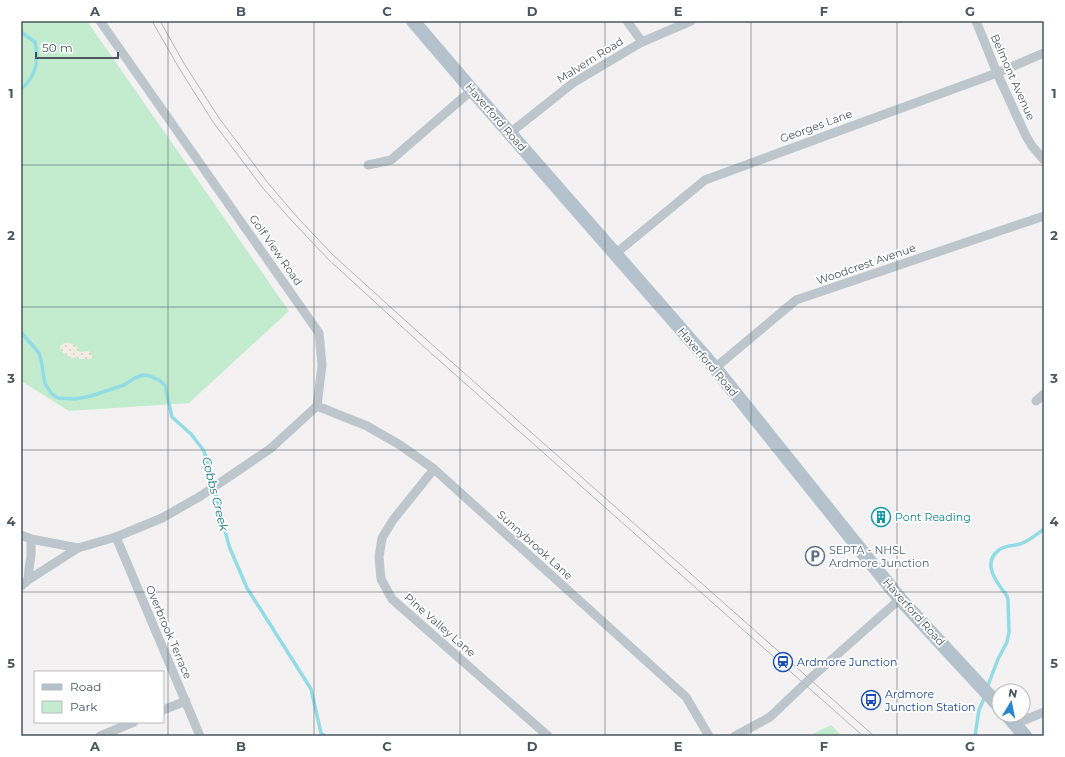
<svg xmlns="http://www.w3.org/2000/svg" width="1065" height="757" viewBox="0 0 1065 757" font-family="Montserrat,sans-serif">
<style>
.green{fill:#c3eccf}
.sand{fill:url(#sand-dots)}
.lines{fill:none;stroke-linecap:round;stroke-linejoin:round}
.stream{stroke:#94dce5;stroke-width:3.5}
.minor{stroke:#bdc6cc;stroke-width:9}
.primary{stroke:#b3c2cd;stroke-width:14}
.tram{stroke:#b3b7ba;stroke-width:1}
.grid{fill:none;stroke:#4a555d;stroke-width:1;stroke-opacity:0.55}
.labels{text-anchor:middle;stroke-width:3.5;stroke-linejoin:round;paint-order:stroke}
.street-label{font-size:11px;fill:#4a555d;stroke:#fff}
.culture-label{font-size:11px;fill:#0d838f;stroke:#fff;text-anchor:start}
.service-label{font-size:11px;fill:#4e5e75;stroke:#fff;text-anchor:start}
.transit-label{font-size:11px;fill:#164399;stroke:#fff;text-anchor:start}
.water-label{font-size:12px;font-style:italic;fill:#177f8b;stroke:#fff}
.neatline{fill:none;stroke:#4a555d;stroke-width:1.5}
.grid-label{font-size:13px;text-anchor:middle;font-weight:bold;fill:#4a555d}
</style>
<defs>
<pattern id="sand-dots" width="8" height="8" patternUnits="userSpaceOnUse"><rect width="8" height="8" fill="#f2ece3"/><path d="M2 2h.1M6 6h.1" fill="none" stroke="#d1ccc5" stroke-width="1.8" stroke-linecap="round"/></pattern>
</defs>
<rect width="100%" height="100%" fill="#f3f1f1"/>
<!-- green -->
<g class="green">
<path d="M 21,21 L 87,21 L 289,311 L 189,403 L 69,411 L 21,381 Z"/>
<path d="M 831,725 L 842,736 L 808,736 Z"/>
</g>
<!-- sand -->
<path class="sand" d="M 64,343 L 70,343 L 77,347 L 79,352 L 88,351 L 91,353 L 92,357 L 90,359 L 81,359 L 75,357 L 73,358 C 67,355 60,354 60,346 Z"/>
<g class="lines">
<!-- stream -->
<g class="stream">
<path d="M 21,32 L 35,42 C 39,60 36,77 21,89"/>
<path d="M 21,332 L 39,353 L 41,360 L 45,384 L 52,394 L 58,398 L 75,399 L 91,396 L 124,385 L 135,378 L 143,375 L 150,376 L 159,380 L 165,385 L 172,417 L 191,434 L 204,451 L 212,476 L 219,507 L 229,546 L 247,588 L 311,689 L 321,733 L 325,736"/>
<path d="M 987,688 L 998,659 L 1007,642 L 1009,632 L 1008,600 L 1007,596 C 997,583 981,563 999,550 C 1005,545 1014,546 1020,544 C 1029,541 1037,534 1044,529"/>
<path d="M 975,736 L 979,710 L 985,696"/>
</g>
<!-- minor -->
<g class="minor">
<path d="M 627,21 L 642,42"/>
<path d="M 976,21 L 997,73 L 1026,136 L 1032,146 L 1044,160"/>
<path d="M 510,133 L 573,83 L 642,42 L 691,21"/>
<path d="M 368,165 L 391,160 L 472,90"/>
<path d="M 615,254 L 705,180 L 997,73 L 1044,53"/>
<path d="M 715,368 L 796,300 L 1044,216"/>
<path d="M 1036,401 L 1044,394"/>
<path d="M 317,406 L 367,426 L 400,445 L 434,469 L 686,697 L 709,736"/>
<path d="M 434,469 L 393,520 L 382,538 L 379,557 L 381,579 L 392,599 L 548,736"/>
<path d="M 21,535 L 31,539 L 78,548 L 116,537 L 162,518 L 199,497 L 270,449 L 317,406 L 322,365 L 319,333 L 100,21"/>
<path d="M 116,537 L 200,736"/>
<path d="M 28,580 L 29,569 L 31,555 L 31,539"/>
<path d="M 21,586 L 28,580 L 78,548"/>
<path d="M 163,710 L 186,701"/>
<path d="M 1015,724 L 1044,712"/>
<path d="M 100,736 L 134,722"/>
<path d="M 735,736 L 770,717 L 813,676 L 900,599"/>
</g>
<!-- primary -->
<g class="primary">
<path d="M 413,21 L 472,90 L 715,368 L 900,599 L 999,706"/>
<path d="M 1007,715 L 1025,736"/>
</g>
<!-- tram -->
<g class="tram">
<path d="M 152,21 L 179,68 L 213,122 L 262,187 L 293,222 L 329,260 L 423,346 L 863,736"/>
<path d="M 160,21 L 185,65 L 219,118 L 268,183 L 298,218 L 333,255 L 428,341 L 874,736"/>
</g>
</g>
<!-- grid -->
<path class="grid" d="M 168,21 L 168,736M 314,21 L 314,736M 460,21 L 460,736M 605,21 L 605,736M 751,21 L 751,736M 897,21 L 897,736M 21,165 L 1044,165M 21,307 L 1044,307M 21,450 L 1044,450M 21,592 L 1044,592"/>
<!-- icons -->
<defs>
<symbol id="building-ring" viewBox="-11 -11 22 22"><circle r="9.5" fill="#fff" stroke="#0f9aa8" stroke-width="1.5"/><path d="M-4-6H4V6H1V3H-1V6H-4ZM-2.5-4.3h1.7v1.8h-1.7ZM.8-4.3h1.7v1.8H.8ZM-2.5-1h1.7V.8h-1.7ZM.8-1h1.7V.8H.8Z" fill="#0f9aa8"/></symbol>
<symbol id="parking-ring" viewBox="-11 -11 22 22"><circle r="9.5" fill="#fff" stroke="#5c6f8a" stroke-width="1.5"/><path d="M-3.5-5.5H1a3.5 3.5 0 0 1 0 7H-1V5.5H-3.5ZM-1-3.4V-.6H.8a1.4 1.4 0 0 0 0-2.8Z" fill="#5c6f8a"/></symbol>
<symbol id="station-ring" viewBox="-11 -11 22 22"><circle r="9.5" fill="#fff" stroke="#1a4fb4" stroke-width="1.5"/><path d="M-3-6H3Q5-6 5-4V2Q5 4 3 4L4.5 6H3L1.5 4h-3L-3 6H-4.5L-3 4Q-5 4-5 2V-4Q-5-6-3-6ZM-3.5-4v3h7v-3ZM-3.5 1v1.5H-2V1ZM2 1v1.5H3.5V1Z" fill="#1a4fb4"/></symbol>
<symbol id="bus-ring" viewBox="-11 -11 22 22"><circle r="9.5" fill="#fff" stroke="#1a4fb4" stroke-width="1.5"/><path d="M-5-6H5V4H4V6H2V4H-2V6H-4V4H-5ZM-3.5-4V0h7V-4ZM-3.5 1.2v1.5H-2V1.2ZM2 1.2v1.5H3.5V1.2Z" fill="#1a4fb4"/></symbol>
</defs>
<g fill-rule="evenodd">
<use href="#building-ring" x="870" y="506" width="22" height="22"/>
<use href="#parking-ring" x="804" y="545" width="22" height="22"/>
<use href="#station-ring" x="772" y="651" width="22" height="22"/>
<use href="#bus-ring" x="860" y="689" width="22" height="22"/>
</g>
<g class="labels">
<!-- street labels -->
<g class="street-label">
<text transform="translate(590 60) rotate(-32)" y="4">Malvern Road</text>
<text transform="translate(1013 77) rotate(66)" y="4">Belmont Avenue</text>
<text transform="translate(496 117) rotate(49)" y="4">Haverford Road</text>
<text transform="translate(816 126) rotate(-20)" y="4">Georges Lane</text>
<text transform="translate(276 250) rotate(55)" y="4">Golf View Road</text>
<text transform="translate(866 264) rotate(-19)" y="4">Woodcrest Avenue</text>
<text transform="translate(708 362) rotate(50)" y="4">Haverford Road</text>
<text transform="translate(535 545) rotate(42)" y="4">Sunnybrook Lane</text>
<text transform="translate(914 612) rotate(48)" y="4">Haverford Road</text>
<text transform="translate(440 625) rotate(41)" y="4">Pine Valley Lane</text>
<text transform="translate(169 632) rotate(67)" y="4">Overbrook Terrace</text>
</g>
<!-- culture labels -->
<g class="culture-label">
<text x="895" y="521">Pont Reading</text>
</g>
<!-- service labels -->
<g class="service-label">
<text x="829" y="554">SEPTA - NHSL<tspan x="829" dy="13">Ardmore Junction</tspan></text>
</g>
<!-- transit labels -->
<g class="transit-label">
<text x="797" y="666">Ardmore Junction</text>
<text x="885" y="698">Ardmore<tspan x="885" dy="13">Junction Station</tspan></text>
</g>
<!-- water labels -->
<g class="water-label">
<text transform="translate(215 494) rotate(76)" y="4">Cobbs Creek</text>
</g>
</g>
<!-- border -->
<rect width="1065" height="757" fill="none" stroke="#ffffff" stroke-width="44"/>
<!-- legend -->
<rect x="34" y="671" width="130" height="52" fill="#ffffff" stroke="#b7bbbe"/>
<rect x="42" y="684" width="20" height="6" fill="#b3c2cd" stroke="#b7bbbe"/>
<text x="70" y="691" font-size="12" fill="#4a555d">Road</text>
<rect x="42" y="701" width="20" height="12" fill="#c3eccf" stroke="#b7bbbe"/>
<text x="70" y="711" font-size="12" fill="#4a555d">Park</text>
<!-- north arrow -->
<g transform="translate(1011 703) rotate(10)"><circle r="19" fill="#ffffff" stroke="#b7bbbe"/>
<path d="M0-3L7 15L0 10L-7 15Z" fill="#2884d5"/>
<text y="-6" font-size="11" font-weight="bold" text-anchor="middle" fill="#4a555d">N</text>
</g>
<!-- scale -->
<path d="M36 52v6h82v-6" fill="none" stroke="#4a555d" stroke-width="2"/>
<text x="42" y="52" font-size="12" fill="#4a555d" stroke="#ffffff" stroke-width="3" paint-order="stroke">50 m</text>
<rect x="22" y="22" width="1021" height="713" class="neatline"/>
<g class="grid-label">
<text x="95" y="16">A</text>
<text x="241" y="16">B</text>
<text x="387" y="16">C</text>
<text x="532" y="16">D</text>
<text x="678" y="16">E</text>
<text x="824" y="16">F</text>
<text x="970" y="16">G</text>
<text x="11" y="98">1</text>
<text x="1054" y="98">1</text>
<text x="11" y="240">2</text>
<text x="1054" y="240">2</text>
<text x="11" y="383">3</text>
<text x="1054" y="383">3</text>
<text x="11" y="526">4</text>
<text x="1054" y="526">4</text>
<text x="11" y="668">5</text>
<text x="1054" y="668">5</text>
<text x="95" y="751">A</text>
<text x="241" y="751">B</text>
<text x="387" y="751">C</text>
<text x="532" y="751">D</text>
<text x="678" y="751">E</text>
<text x="824" y="751">F</text>
<text x="970" y="751">G</text>
</g>
</svg>
